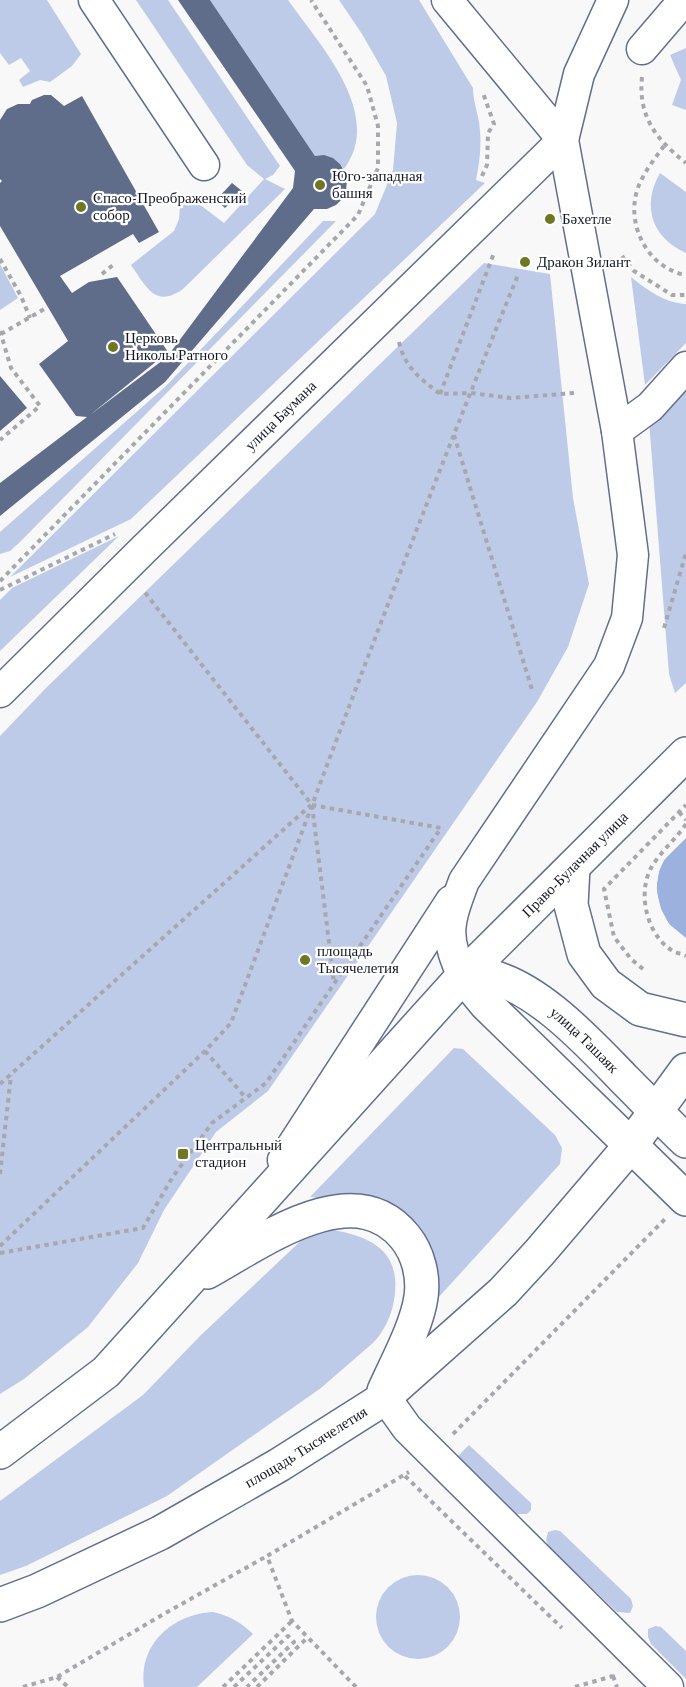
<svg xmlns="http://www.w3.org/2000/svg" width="686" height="1687" viewBox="0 0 686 1687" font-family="'Crimson Pro',serif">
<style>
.green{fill:#becbe8}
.water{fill:#9cb1dd}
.pier{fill:#f8f8f8}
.building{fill:#5f6d8a}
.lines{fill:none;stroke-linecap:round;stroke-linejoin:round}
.minor-casing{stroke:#626f8c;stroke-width:33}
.major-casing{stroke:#626f8c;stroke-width:36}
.path{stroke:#a7a8ad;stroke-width:4;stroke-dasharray:4.5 4.5;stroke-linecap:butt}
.minor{stroke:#fff;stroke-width:30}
.major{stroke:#fff;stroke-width:33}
.poi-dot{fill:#6e7721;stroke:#fff;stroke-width:2}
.labels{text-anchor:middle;stroke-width:4.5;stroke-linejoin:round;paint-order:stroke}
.poi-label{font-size:15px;fill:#131824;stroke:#fff;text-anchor:start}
.street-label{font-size:15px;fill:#131824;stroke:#fff}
</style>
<rect width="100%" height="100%" fill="#f8f8f8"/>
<!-- green -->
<g class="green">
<path d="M 0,0 L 47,0 L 81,54 L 72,66 L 50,82 L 40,80 L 23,87 L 19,80 L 30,71 L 21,58 L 9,65 L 0,53 Z"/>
<path d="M 136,0 L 168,0 L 280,166 L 273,175 L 265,179 L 285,189 L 183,289 C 155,309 146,286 131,265 L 174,231 L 179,219 L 181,194 L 203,207 L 224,223 L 264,179 L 247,165 Z"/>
<path d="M 210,0 L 288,0 C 319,44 385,114 344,169 C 336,158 328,155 315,156 Z"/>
<path d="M 339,0 L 419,0 L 473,88 C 473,100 477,110 479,122 C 482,142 480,161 476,180 L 485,183 L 131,519 L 10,577 L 375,214 L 393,170 L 397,123 L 386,76 L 362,34 Z"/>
<path d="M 686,48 L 686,110 L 672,105 L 681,80 L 670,55 Z"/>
<path d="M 660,173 L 686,192 L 686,253 C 652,238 641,206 660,173 Z"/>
<path d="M 323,221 L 336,221 L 19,543 L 10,551 L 0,554 L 0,532 L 166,386 Z"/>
<path d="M 484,263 L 550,274 L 573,498 L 589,584 L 568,647 L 537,702 L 268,1091 L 216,1132 L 164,1210 L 138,1263 L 88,1327 L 24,1379 L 0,1394 L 0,736 L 46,688 Z"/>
<path d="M 0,264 L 18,298 L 0,310 Z"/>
<path d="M 631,277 C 647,290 665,303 686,304 L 686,343 L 645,385 Z"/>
<path d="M 686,383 L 686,683 L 675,693 L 669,674 L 649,421 Z"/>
<path d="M 119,536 L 0,651 L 0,600 L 12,588 Z"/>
<path d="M 454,1048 L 463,1049 L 555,1135 L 562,1148 L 560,1164 L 427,1310 L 424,1264 L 368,1203 L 310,1197 Z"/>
<path d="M 333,1230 C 374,1237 402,1253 394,1300 C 392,1315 384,1331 374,1342 L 321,1388 L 167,1496 L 26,1566 L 0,1575 L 0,1501 L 143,1395 L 200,1336 L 307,1235 Z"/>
<path d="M 469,1445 L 531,1503 L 531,1510 L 527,1514 L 515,1514 L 455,1459 Z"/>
<path d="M 555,1530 L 560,1531 L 631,1599 L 633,1606 L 630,1613 L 617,1612 L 549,1547 L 546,1540 L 548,1532 Z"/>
<circle cx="418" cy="1617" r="42"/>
<path d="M 213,1612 C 230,1616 240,1622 253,1634 L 197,1687 L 144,1687 C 138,1644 173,1614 213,1612 Z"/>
<path d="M 656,1626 L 661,1627 L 686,1651 L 686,1679 L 651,1644 L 648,1637 L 648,1629 Z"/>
</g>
<!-- water -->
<path class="water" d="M 686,838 L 686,938 C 660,926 649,886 663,862 C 668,853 678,845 686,838 Z"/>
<!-- pier -->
<path class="pier" d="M 686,835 L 686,838 L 664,860 L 659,871 L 656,889 L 661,909 L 669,924 L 686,938 L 686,941 L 680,938 L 666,926 L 658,910 L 653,889 L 656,870 L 661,859 Z"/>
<!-- building -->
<g class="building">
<path d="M 178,0 L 210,0 L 315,156 L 324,155 L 333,158 L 340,164 L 345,172 L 347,181 L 346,190 L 343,198 L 336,205 L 327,209 L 314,209 L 165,382 L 0,516 L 0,483 L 87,417 L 76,416 L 39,364 L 68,341 L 0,226 L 0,183 L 2,181 L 0,179 L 0,120 L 7,109 L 18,104 L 30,104 L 32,100 L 44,95 L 51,95 L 64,106 L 82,96 L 159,232 L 139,243 L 133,234 L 60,276 L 72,293 L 89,282 L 117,277 L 168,352 L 90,415 L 167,357 L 293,188 L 295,171 Z"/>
<path d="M 232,183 L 242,191 L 225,208 L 216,200 Z"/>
<path d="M 0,376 L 27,408 L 0,431 Z"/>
</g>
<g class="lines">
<defs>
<g id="minor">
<path d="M 94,0 L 204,165"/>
<path d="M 447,0 L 563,140 L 617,431 L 633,555 L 627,618 L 609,666 L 464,881 C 449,921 443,936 463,976"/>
<path d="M 642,49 L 684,0"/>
<path d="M 563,140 L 579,74 L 613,0"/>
<path d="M 617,431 L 650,407 L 686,367"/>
<path id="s1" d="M 0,692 L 144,549 L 563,140"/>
<path d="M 283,1160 L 451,901"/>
<path d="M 385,1397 L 407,1428 L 668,1687"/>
</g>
<g id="major">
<path d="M 573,867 L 571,905 L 584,954 L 606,984 L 640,1009 L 686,1020"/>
<path d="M 463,976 L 486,1004 L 686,1199"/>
<path id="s2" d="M 463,976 C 469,976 476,975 481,975 C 533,981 590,1044 624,1079 C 645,1100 665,1121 686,1141"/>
<path d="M 207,1272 C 260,1243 353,1173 405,1237 C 418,1253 424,1276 421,1297 C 417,1326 396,1364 384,1391"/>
<path id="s3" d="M 0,1452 L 106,1372 L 463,976 L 686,754"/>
<path id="s4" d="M 0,1605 L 37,1591 L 160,1533 L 279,1465 L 380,1401 L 503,1292 L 539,1253 L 631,1145 L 686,1070"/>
</g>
</defs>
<!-- minor casing -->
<use href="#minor" class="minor-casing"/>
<!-- major casing -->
<use href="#major" class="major-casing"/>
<!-- path -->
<g class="path">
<path d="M 642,77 C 638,117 656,139 686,163"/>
<path d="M 664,146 C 655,158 645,171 639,185 C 624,221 646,268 686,275"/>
<path d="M 482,176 L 487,165 L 488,133 L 494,124 L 483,93"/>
<path d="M 622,256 L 634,271 L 672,295 L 686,295"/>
<path d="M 0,259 L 21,296 L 30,318"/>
<path d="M 102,274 L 113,265"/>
<path d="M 0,331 L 11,368 L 40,406 L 0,440"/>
<path d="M 1,334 L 46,308"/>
<path d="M 399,342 C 405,368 420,378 440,394 L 471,393 L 511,398 L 574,393"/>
<path d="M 440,394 L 494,253"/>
<path d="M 454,435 L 533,693"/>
<path d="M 0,581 L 358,215 L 378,168 L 378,126 L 367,86 L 311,0"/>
<path d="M 0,590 L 115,534"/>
<path d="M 664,628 L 686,553"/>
<path d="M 312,805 L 334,983"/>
<path d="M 679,812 L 686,820"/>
<path d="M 686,824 C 676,839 660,852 651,868 C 637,894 647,936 673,951 C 677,953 682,954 686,956"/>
<path d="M 643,969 L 631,959 L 614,937 L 604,889 L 686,805"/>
<path d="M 205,1051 L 246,1098"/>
<path d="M 0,1084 L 311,805"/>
<path d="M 0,1174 L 11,1075"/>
<path d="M 0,1246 L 205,1051 L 231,1023 C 324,772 417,522 518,275"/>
<path d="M 0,1253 L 143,1228 L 172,1178 L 212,1123 L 266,1083 L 441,828 L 312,805 L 143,590"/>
<path d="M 453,1434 L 665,1219"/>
<path d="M 405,1476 L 562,1628"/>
<path d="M 613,1676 L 617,1687"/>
<path d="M 57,1677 L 68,1687"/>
<path d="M 23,1687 L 57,1677 L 162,1615 L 267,1556"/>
<path d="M 223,1687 L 292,1621"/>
<path d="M 234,1687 L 288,1636 L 294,1642 L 247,1687"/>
<path d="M 257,1687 L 308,1637"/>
<path d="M 356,1687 L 292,1621 L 267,1556 L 409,1472"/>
<path d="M 575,1687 L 613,1676 L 611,1674"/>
</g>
<!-- minor -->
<use href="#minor" class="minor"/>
<!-- major -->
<use href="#major" class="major"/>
</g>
<!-- markers -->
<g class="poi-dot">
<circle cx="320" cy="185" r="6"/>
<circle cx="81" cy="207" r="6"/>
<circle cx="550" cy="219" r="6"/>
<circle cx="525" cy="262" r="6"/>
<circle cx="113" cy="347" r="6"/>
<circle cx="305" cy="960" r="6"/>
<rect x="177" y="1148" width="12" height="12" rx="3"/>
</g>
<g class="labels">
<!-- poi labels -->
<g class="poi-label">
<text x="332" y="181">Юго-западная<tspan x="332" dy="17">башня</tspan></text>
<text x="93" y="203">Спасо-Преображенский<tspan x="93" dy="17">собор</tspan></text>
<text x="562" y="224">Бәхетле</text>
<text x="537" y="267">Дракон Зилант</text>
<text x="125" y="343">Церковь<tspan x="125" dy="17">Николы Ратного</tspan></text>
<text x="317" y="956">площадь<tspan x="317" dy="17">Тысячелетия</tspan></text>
<text x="195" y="1150">Центральный<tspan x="195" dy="17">стадион</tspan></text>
</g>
<!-- street labels -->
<g class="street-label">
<text dy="5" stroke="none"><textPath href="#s1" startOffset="394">улица Баумана</textPath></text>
<text dy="5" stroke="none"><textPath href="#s3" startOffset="824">Право-Булачная улица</textPath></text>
<text dy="5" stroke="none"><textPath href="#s2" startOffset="142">улица Ташаяк</textPath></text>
<text dy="5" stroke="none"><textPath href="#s4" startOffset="345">площадь Тысячелетия</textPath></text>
</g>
</g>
</svg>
